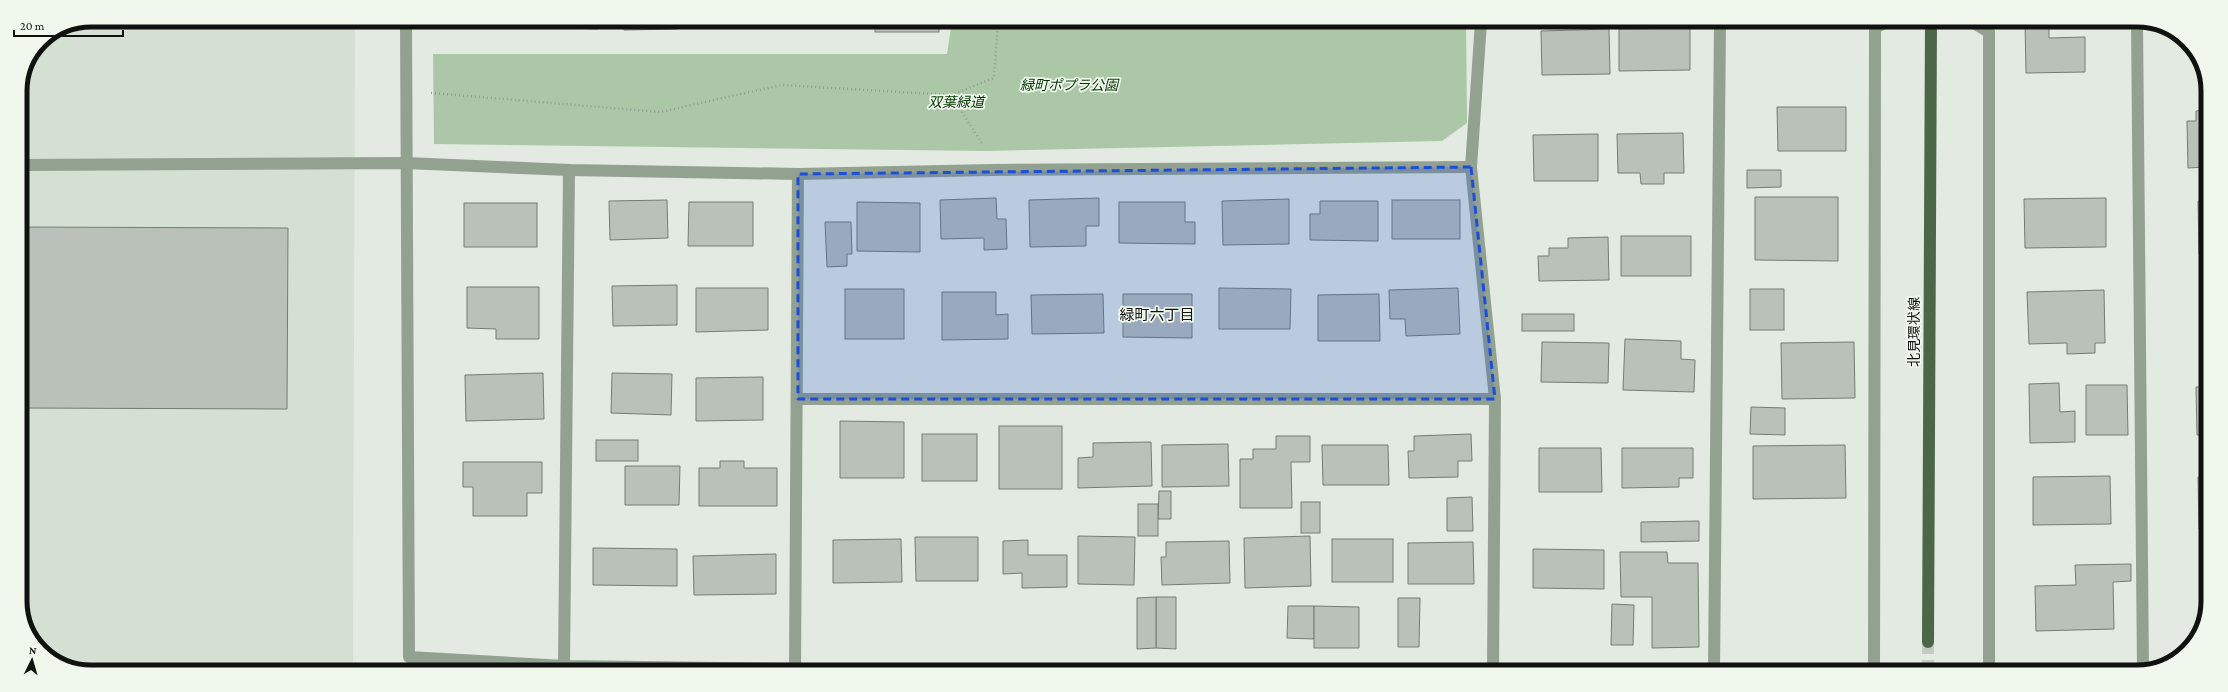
<svg xmlns="http://www.w3.org/2000/svg" width="2228" height="692" viewBox="0 0 2228 692" font-family="'Crimson Pro','Noto Sans JP',serif">
<style>
.built{fill:#d4e1d2}
.green{fill:#acc7a7}
.building{fill:#bac1b8;stroke:#757c74}
.lines{fill:none;stroke-linecap:round;stroke-linejoin:round}
.major-tunnel{stroke:#c2cac2;stroke-width:12;stroke-dasharray:12 6;stroke-linecap:butt}
.path{stroke:#929992;stroke-width:2.5;stroke-dasharray:1 3;stroke-linecap:butt}
.minor{stroke:#92a190;stroke-width:12}
.major{stroke:#4c6748;stroke-width:12}
.marked{fill:#1d4ed8;fill-opacity:0.2;stroke:#1d4ed8;stroke-width:3;stroke-dasharray:8 5;stroke-linejoin:round}
.labels{text-anchor:middle;stroke-width:3.5;stroke-linejoin:round;paint-order:stroke}
.park-label{font-size:14px;font-style:italic;fill:#043500;stroke:#f0f8ee}
.street-label{font-size:14px;fill:#0f120f;stroke:#f0f8ee}
.neighbourhood-label{font-size:15px;fill:#0f120f;stroke:#f0f8ee}
.rim{fill:none;stroke:#0f120f;stroke-width:5}
</style>
<rect width="100%" height="100%" fill="#e2eae1"/>
<!-- built -->
<path class="built" d="M 91,20 L 355,20 L 353,670 L 72,670 L 35,644 L 20,606 L 20,91 L 25,63 L 41,41 L 64,25 Z"/>
<!-- green -->
<path class="green" d="M 952,21 L 1466,22 L 1467,123 L 1442,141 L 987,151 L 434,144 L 433,54 L 947,54 Z"/>
<!-- building -->
<g class="building">
<path d="M 533,21 L 598,21 L 598,29 L 533,27 Z"/>
<path d="M 624,21 L 676,21 L 677,29 L 624,30 Z"/>
<path d="M 700,21 L 765,21 L 765,26 L 701,27 Z"/>
<rect x="875" y="21" width="64" height="11"/>
<path d="M 2025,22 L 2049,22 L 2049,38 L 2085,37 L 2085,72 L 2026,73 Z"/>
<path d="M 1690,28 L 1690,70 L 1619,71 L 1619,29 Z"/>
<path d="M 1609,29 L 1610,74 L 1542,75 L 1541,31 Z"/>
<path d="M 2196,55 L 2200,64 L 2196,64 Z"/>
<path d="M 1777,107 L 1846,107 L 1846,151 L 1778,151 Z"/>
<path d="M 2208,110 L 2207,167 L 2188,168 L 2187,121 L 2196,121 L 2196,111 Z"/>
<path d="M 1683,133 L 1684,173 L 1664,173 L 1664,184 L 1641,184 L 1640,173 L 1618,173 L 1617,134 Z"/>
<path d="M 1598,134 L 1598,181 L 1534,181 L 1533,135 Z"/>
<path d="M 1747,170 L 1781,170 L 1781,187 L 1747,188 Z"/>
<path d="M 1755,197 L 1838,197 L 1838,261 L 1755,260 Z"/>
<path d="M 996,198 L 997,219 L 1006,219 L 1007,249 L 984,250 L 984,238 L 941,239 L 940,200 Z"/>
<path d="M 1099,198 L 1099,226 L 1086,226 L 1086,246 L 1030,247 L 1029,200 Z"/>
<path d="M 2106,198 L 2106,247 L 2025,248 L 2024,199 Z"/>
<path d="M 1289,199 L 1289,244 L 1223,245 L 1222,201 Z"/>
<path d="M 667,200 L 668,238 L 610,240 L 609,201 Z"/>
<rect x="1392" y="200" width="68" height="39"/>
<path d="M 1320,201 L 1378,201 L 1378,241 L 1310,240 L 1310,214 L 1320,214 Z"/>
<path d="M 2198,201 L 2207,201 L 2207,254 L 2199,254 Z"/>
<path d="M 689,202 L 753,202 L 753,246 L 688,246 Z"/>
<path d="M 857,202 L 920,203 L 920,252 L 857,251 Z"/>
<path d="M 1119,202 L 1185,202 L 1185,222 L 1195,222 L 1195,244 L 1119,243 Z"/>
<rect x="464" y="203" width="73" height="44"/>
<path d="M 825,222 L 851,222 L 852,254 L 847,254 L 847,266 L 827,267 Z"/>
<path d="M 20,227 L 288,228 L 287,409 L 20,408 Z"/>
<rect x="1621" y="236" width="70" height="40"/>
<path d="M 1608,237 L 1609,280 L 1539,281 L 1538,256 L 1549,256 L 1549,248 L 1568,248 L 1568,238 Z"/>
<path d="M 677,285 L 677,325 L 613,326 L 612,286 Z"/>
<path d="M 467,287 L 539,287 L 539,339 L 496,339 L 496,329 L 467,328 Z"/>
<path d="M 696,288 L 768,288 L 768,330 L 696,332 Z"/>
<path d="M 1219,288 L 1291,289 L 1290,329 L 1219,329 Z"/>
<path d="M 1458,288 L 1460,334 L 1406,336 L 1405,319 L 1390,319 L 1389,290 Z"/>
<rect x="845" y="289" width="59" height="50"/>
<rect x="1750" y="289" width="34" height="41"/>
<path d="M 2104,290 L 2105,343 L 2095,343 L 2095,353 L 2067,354 L 2067,343 L 2029,344 L 2027,292 Z"/>
<path d="M 942,292 L 996,292 L 996,315 L 1008,314 L 1008,339 L 942,340 Z"/>
<path d="M 1103,294 L 1104,333 L 1032,334 L 1031,295 Z"/>
<path d="M 1123,294 L 1192,294 L 1192,338 L 1123,337 Z"/>
<path d="M 1379,294 L 1380,341 L 1318,341 L 1318,295 Z"/>
<path d="M 2203,298 L 2207,298 L 2207,348 L 2205,349 Z"/>
<rect x="1522" y="314" width="52" height="17"/>
<path d="M 1625,339 L 1681,341 L 1681,359 L 1695,360 L 1694,392 L 1623,390 Z"/>
<path d="M 1542,342 L 1609,343 L 1608,383 L 1541,382 Z"/>
<path d="M 1854,342 L 1855,398 L 1782,399 L 1781,343 Z"/>
<path d="M 543,373 L 544,419 L 466,421 L 465,375 Z"/>
<path d="M 612,373 L 672,374 L 671,415 L 611,413 Z"/>
<path d="M 763,377 L 763,420 L 696,421 L 696,378 Z"/>
<path d="M 2059,383 L 2060,412 L 2075,411 L 2075,442 L 2030,443 L 2029,384 Z"/>
<path d="M 2086,385 L 2127,385 L 2128,435 L 2086,435 Z"/>
<path d="M 2196,387 L 2207,387 L 2206,435 L 2197,435 Z"/>
<path d="M 1751,407 L 1785,408 L 1785,435 L 1750,434 Z"/>
<path d="M 840,421 L 904,422 L 904,478 L 840,478 Z"/>
<rect x="999" y="426" width="63" height="63"/>
<rect x="922" y="434" width="55" height="47"/>
<path d="M 1471,434 L 1472,461 L 1458,461 L 1458,477 L 1409,478 L 1408,451 L 1414,451 L 1414,436 Z"/>
<path d="M 1276,436 L 1310,436 L 1310,462 L 1291,462 L 1292,508 L 1240,508 L 1240,459 L 1253,459 L 1253,449 L 1276,449 Z"/>
<rect x="596" y="440" width="42" height="21"/>
<path d="M 1151,442 L 1152,486 L 1078,488 L 1078,458 L 1093,457 L 1093,443 Z"/>
<path d="M 1228,444 L 1229,486 L 1162,487 L 1162,445 Z"/>
<path d="M 1322,445 L 1388,445 L 1389,485 L 1323,485 Z"/>
<path d="M 1845,445 L 1846,498 L 1753,499 L 1753,446 Z"/>
<path d="M 1539,448 L 1601,448 L 1602,492 L 1539,492 Z"/>
<path d="M 1622,448 L 1693,448 L 1693,478 L 1679,478 L 1679,487 L 1622,488 Z"/>
<path d="M 720,461 L 744,461 L 744,468 L 777,468 L 777,506 L 699,506 L 699,468 L 720,468 Z"/>
<path d="M 463,462 L 542,462 L 542,493 L 527,493 L 527,516 L 473,516 L 473,487 L 463,487 Z"/>
<path d="M 625,466 L 680,466 L 679,505 L 625,505 Z"/>
<path d="M 2110,476 L 2111,524 L 2033,525 L 2033,477 Z"/>
<path d="M 2198,477 L 2206,477 L 2206,529 L 2199,529 Z"/>
<path d="M 1159,491 L 1171,491 L 1171,519 L 1158,519 Z"/>
<path d="M 1472,497 L 1473,531 L 1447,531 L 1447,498 Z"/>
<rect x="1301" y="502" width="19" height="31"/>
<rect x="1138" y="504" width="20" height="32"/>
<path d="M 1699,521 L 1699,541 L 1641,542 L 1641,522 Z"/>
<path d="M 1078,536 L 1135,537 L 1134,585 L 1078,584 Z"/>
<path d="M 1310,536 L 1311,586 L 1245,588 L 1244,538 Z"/>
<path d="M 915,537 L 978,537 L 978,581 L 916,581 Z"/>
<path d="M 901,539 L 902,582 L 833,583 L 833,540 Z"/>
<rect x="1332" y="539" width="61" height="43"/>
<path d="M 1028,540 L 1028,555 L 1067,555 L 1067,587 L 1022,588 L 1022,573 L 1003,574 L 1003,541 Z"/>
<path d="M 1229,541 L 1230,583 L 1162,585 L 1161,557 L 1166,557 L 1166,542 Z"/>
<path d="M 1473,542 L 1474,584 L 1408,584 L 1408,543 Z"/>
<path d="M 593,548 L 677,549 L 677,586 L 593,585 Z"/>
<path d="M 1533,549 L 1604,550 L 1604,589 L 1533,588 Z"/>
<path d="M 1620,552 L 1667,552 L 1668,563 L 1698,563 L 1699,647 L 1652,648 L 1652,597 L 1621,597 Z"/>
<path d="M 776,554 L 776,594 L 694,595 L 693,556 Z"/>
<path d="M 2131,564 L 2131,581 L 2113,582 L 2114,629 L 2036,631 L 2035,586 L 2076,585 L 2075,565 Z"/>
<path d="M 1156,597 L 1176,597 L 1176,649 L 1156,648 Z"/>
<path d="M 1156,597 L 1156,648 L 1137,649 L 1137,598 Z"/>
<path d="M 1398,598 L 1420,598 L 1419,647 L 1398,647 Z"/>
<path d="M 1612,604 L 1634,605 L 1633,645 L 1611,645 Z"/>
<path d="M 1288,606 L 1314,606 L 1314,639 L 1287,638 Z"/>
<path d="M 1314,606 L 1359,607 L 1359,648 L 1314,648 Z"/>
</g>
<g class="lines">
<!-- major-tunnel -->
<path class="major-tunnel" d="M 1928,642 L 1928,672"/>
<!-- path -->
<g class="path">
<path d="M 431,93 L 660,112 L 782,85 L 951,95 L 994,78 L 998,21"/>
<path d="M 951,95 L 983,145"/>
</g>
<!-- minor -->
<g class="minor">
<path d="M 406,20 L 409,657 L 564,666 L 886,670"/>
<path d="M 1481,22 L 1471,167 L 1495,399 L 1493,671"/>
<path d="M 1972,22 L 1989,32 L 1989,672"/>
<path d="M 2137,22 L 2143,670"/>
<path d="M 20,165 L 406,163 L 569,170 L 798,174 L 991,170 L 1471,167"/>
<path d="M 798,399 L 1495,399"/>
<path d="M 564,666 L 569,170"/>
<path d="M 795,670 L 798,174"/>
<path d="M 1714,671 L 1720,22"/>
<path d="M 1874,672 L 1875,28 L 1886,22"/>
</g>
<!-- major -->
<path class="major" d="M 1928,642 L 1931,22"/>
</g>
<!-- marked area -->
<path class="marked" d="M 1471,167 L 1495,399 L 798,399 L 798,174 Z"/>
<g class="labels">
<!-- park labels -->
<g class="park-label">
<text x="1069" y="90">緑町ポプラ公園</text>
<text x="956" y="107">双葉緑道</text>
</g>
<!-- street labels -->
<g class="street-label">
<text transform="translate(1914 332) rotate(-90)" y="5">北見環状線</text>
</g>
<!-- neighbourhood labels -->
<g class="neighbourhood-label">
<text x="1157" y="320">緑町六丁目</text>
</g>
</g>
<!-- crop -->
<path d="M0 0H2228V692H0ZM91 27H2137A64 64 0 0 1 2201 91V601A64 64 0 0 1 2137 665H91A64 64 0 0 1 27 601V91A64 64 0 0 1 91 27Z" fill="#f0f8ee" fill-rule="evenodd"/>
<path class="rim" d="M91 27H2137A64 64 0 0 1 2201 91V601A64 64 0 0 1 2137 665H91A64 64 0 0 1 27 601V91A64 64 0 0 1 91 27Z"/>
<!-- north arrow -->
<g transform="translate(32 660) rotate(5)" stroke="#f0f8ee" stroke-width="3" paint-order="stroke">
<path d="M0-3L7 15L0 10L-7 15Z" fill="#0f120f"/>
<text y="-6" font-size="11" font-weight="bold" text-anchor="middle" fill="#0f120f">N</text>
</g>
<!-- scale -->
<path d="M14 30v6h109v-6" fill="none" stroke="#0f120f" stroke-width="2"/>
<text x="20" y="30" font-size="12" fill="#0f120f" stroke="#f0f8ee" stroke-width="3" paint-order="stroke">20 m</text>
</svg>
